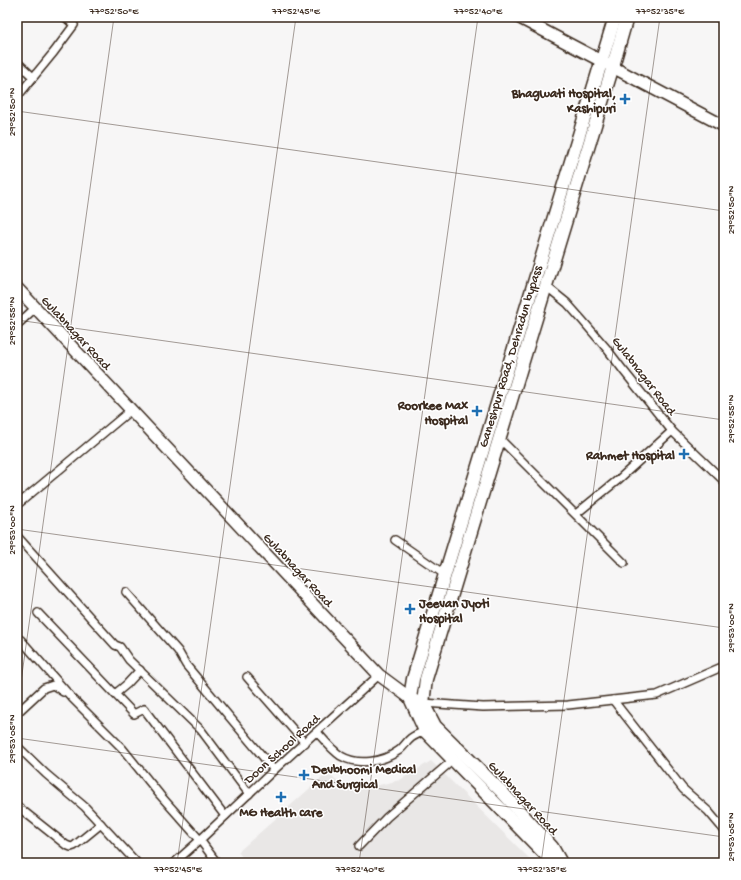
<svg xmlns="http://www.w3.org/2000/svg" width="741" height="880" viewBox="0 0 741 880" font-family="'Gochi Hand',sans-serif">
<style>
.built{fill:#e9e7e6}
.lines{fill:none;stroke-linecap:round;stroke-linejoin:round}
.street-casing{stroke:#3b2a1e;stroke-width:10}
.secondary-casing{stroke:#3b2a1e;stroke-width:14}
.primary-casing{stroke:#3b2a1e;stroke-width:15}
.street{stroke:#fff;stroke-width:7}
.secondary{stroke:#fff;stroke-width:11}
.primary{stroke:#fff;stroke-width:12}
.ticks{fill:none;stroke:#3b2a1e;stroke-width:1;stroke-opacity:0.45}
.poi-dot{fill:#1f6fb2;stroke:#fff;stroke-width:1.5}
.labels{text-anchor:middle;stroke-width:3;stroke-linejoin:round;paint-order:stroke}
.poi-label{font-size:13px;font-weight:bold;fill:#3b2a1e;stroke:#fff;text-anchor:end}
.street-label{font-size:13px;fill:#3b2a1e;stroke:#fff}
.neatline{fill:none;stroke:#3b2a1e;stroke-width:1.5}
.ticks-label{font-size:10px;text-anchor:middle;fill:#3b2a1e}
</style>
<rect width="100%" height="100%" fill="#f7f6f6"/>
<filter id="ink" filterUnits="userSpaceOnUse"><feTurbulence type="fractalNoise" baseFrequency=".025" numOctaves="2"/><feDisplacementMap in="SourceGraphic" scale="8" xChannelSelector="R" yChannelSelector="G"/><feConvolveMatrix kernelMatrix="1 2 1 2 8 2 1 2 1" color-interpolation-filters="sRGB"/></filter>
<g filter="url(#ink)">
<!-- built -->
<path class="built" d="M 431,761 L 534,863 L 247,863 L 238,852 L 326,774 L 348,786 L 375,786 L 400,780 Z"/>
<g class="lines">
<defs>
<g id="street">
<path d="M 718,17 L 724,22"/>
<path d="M 17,62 L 33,77"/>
<path d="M 17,97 L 54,52 L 74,25 L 65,17"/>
<path d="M 546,286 L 567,303 L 583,321 L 607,349 L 623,370 L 672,431 L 724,481"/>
<path d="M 17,325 L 35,308"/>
<path d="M 499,438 L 624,563"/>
<path d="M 17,505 L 131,410"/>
<path d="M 576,514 L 619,479 L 672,431"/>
<path d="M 17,536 L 115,645 L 120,647 L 129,660 L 201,730 L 249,794"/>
<path d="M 395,540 L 444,574"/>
<path d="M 126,592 L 178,651 L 186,665 L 274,770"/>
<path d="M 38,613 L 134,714 L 144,709 L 225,816"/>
<path d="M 17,643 L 21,640 L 72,698 L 122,748 L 160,795 L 200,840 L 274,770 L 379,675"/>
<path d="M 247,677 L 305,743"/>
<path d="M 115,694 L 127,684 L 140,670"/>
<path d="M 613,700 L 683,789 L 708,811 L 724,830"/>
<path d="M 423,703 L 483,707 L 568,705 L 657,695 L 724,666"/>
<path d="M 17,713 L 44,688 L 53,685 L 63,692"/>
<path d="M 317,732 C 324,740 332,750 341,756 C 358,766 383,762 398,751 C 403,748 406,742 411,738 C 415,735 420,733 425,731"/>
<path d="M 17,746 L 46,774 L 85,807 L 137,863"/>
<path d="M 17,806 L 66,845 L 71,847 L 74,846 L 101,824"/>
<path d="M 359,846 L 387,817 L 453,760"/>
<path d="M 174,863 L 200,840 L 217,863"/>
</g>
<g id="secondary">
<path d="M 518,17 L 724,126"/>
<path d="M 17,288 L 379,675 L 410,698 L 416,701"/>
</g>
<g id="primary">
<path d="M 556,863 L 546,855 L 425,731 L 410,698 L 413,679 L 615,17"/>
<path d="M 561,863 L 552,847 L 503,793 L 435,726 L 423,703 L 426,679 L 613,66 L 627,17"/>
</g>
</defs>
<!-- street casing -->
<use href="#street" class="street-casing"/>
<!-- secondary casing -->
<use href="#secondary" class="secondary-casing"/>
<!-- primary casing -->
<use href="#primary" class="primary-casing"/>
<!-- street -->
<use href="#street" class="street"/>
<!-- secondary -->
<use href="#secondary" class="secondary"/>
<!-- primary -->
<use href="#primary" class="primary"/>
</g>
</g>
<!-- ticks -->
<path class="ticks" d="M 17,111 L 724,211M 17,320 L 724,420M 17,529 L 724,628M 17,710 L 114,17M 17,738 L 724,837M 177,863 L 296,17M 359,863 L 478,17M 541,863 L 660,17M 723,863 L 724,858"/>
<!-- markers -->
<g class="poi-dot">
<path d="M623 93h4v4h4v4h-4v4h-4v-4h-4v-4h4z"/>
<path d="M475 405h4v4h4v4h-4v4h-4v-4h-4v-4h4z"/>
<path d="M682 448h4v4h4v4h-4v4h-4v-4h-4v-4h4z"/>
<path d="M408 603h4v4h4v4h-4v4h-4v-4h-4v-4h4z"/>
<path d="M302 769h4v4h4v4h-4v4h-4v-4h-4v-4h4z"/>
<path d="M279 791h4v4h4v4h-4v4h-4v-4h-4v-4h4z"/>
</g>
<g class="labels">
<!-- poi labels -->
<g class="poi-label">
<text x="616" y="97">Bhagwati Hospital,<tspan x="616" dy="15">Kashipuri</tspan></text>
<text x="468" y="409">Roorkee Max<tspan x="468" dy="15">Hospital</tspan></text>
<text x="675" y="459">Rahmet Hospital</text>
<text x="419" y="607" text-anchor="start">Jeevan Jyoti<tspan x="419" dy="15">Hospital</tspan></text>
<text x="312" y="773" text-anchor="start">Devbhoomi Medical<tspan x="312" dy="15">And Surgical</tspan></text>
<text x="281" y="816" text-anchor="middle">MG Health care</text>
</g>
<!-- street labels -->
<g class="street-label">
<text transform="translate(77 332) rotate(47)" y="5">Gulabnagar Road</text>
<text transform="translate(509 356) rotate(-73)" y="5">Ganeshpur Road, Dehradun bypass</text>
<text transform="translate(645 375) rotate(52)" y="5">Gulabnagar Road</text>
<text transform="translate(299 569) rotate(47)" y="5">Gulabnagar Road</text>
<text transform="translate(281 748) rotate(-42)" y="5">Doon School Road</text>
<text transform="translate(524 797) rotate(47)" y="5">Gulabnagar Road</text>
</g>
</g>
<!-- margin -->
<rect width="741" height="880" fill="none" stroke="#fff" stroke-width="44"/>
<rect x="22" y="22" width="697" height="836" class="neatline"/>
<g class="ticks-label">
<text x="114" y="14">77°52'50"E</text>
<text x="296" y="14">77°52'45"E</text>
<text x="478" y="14">77°52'40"E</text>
<text x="660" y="14">77°52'35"E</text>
<text transform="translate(11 112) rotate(-90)" y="4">29°52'50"N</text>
<text transform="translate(730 210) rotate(-90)" y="4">29°52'50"N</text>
<text transform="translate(11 321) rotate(-90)" y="4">29°52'55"N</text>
<text transform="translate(730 419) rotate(-90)" y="4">29°52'55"N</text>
<text transform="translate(11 530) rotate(-90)" y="4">29°53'00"N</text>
<text transform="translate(730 628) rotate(-90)" y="4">29°53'00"N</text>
<text transform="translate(11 739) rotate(-90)" y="4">29°53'05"N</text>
<text transform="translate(730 837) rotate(-90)" y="4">29°53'05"N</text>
<text x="178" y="872">77°52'45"E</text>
<text x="360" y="872">77°52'40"E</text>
<text x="542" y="872">77°52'35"E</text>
</g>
</svg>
